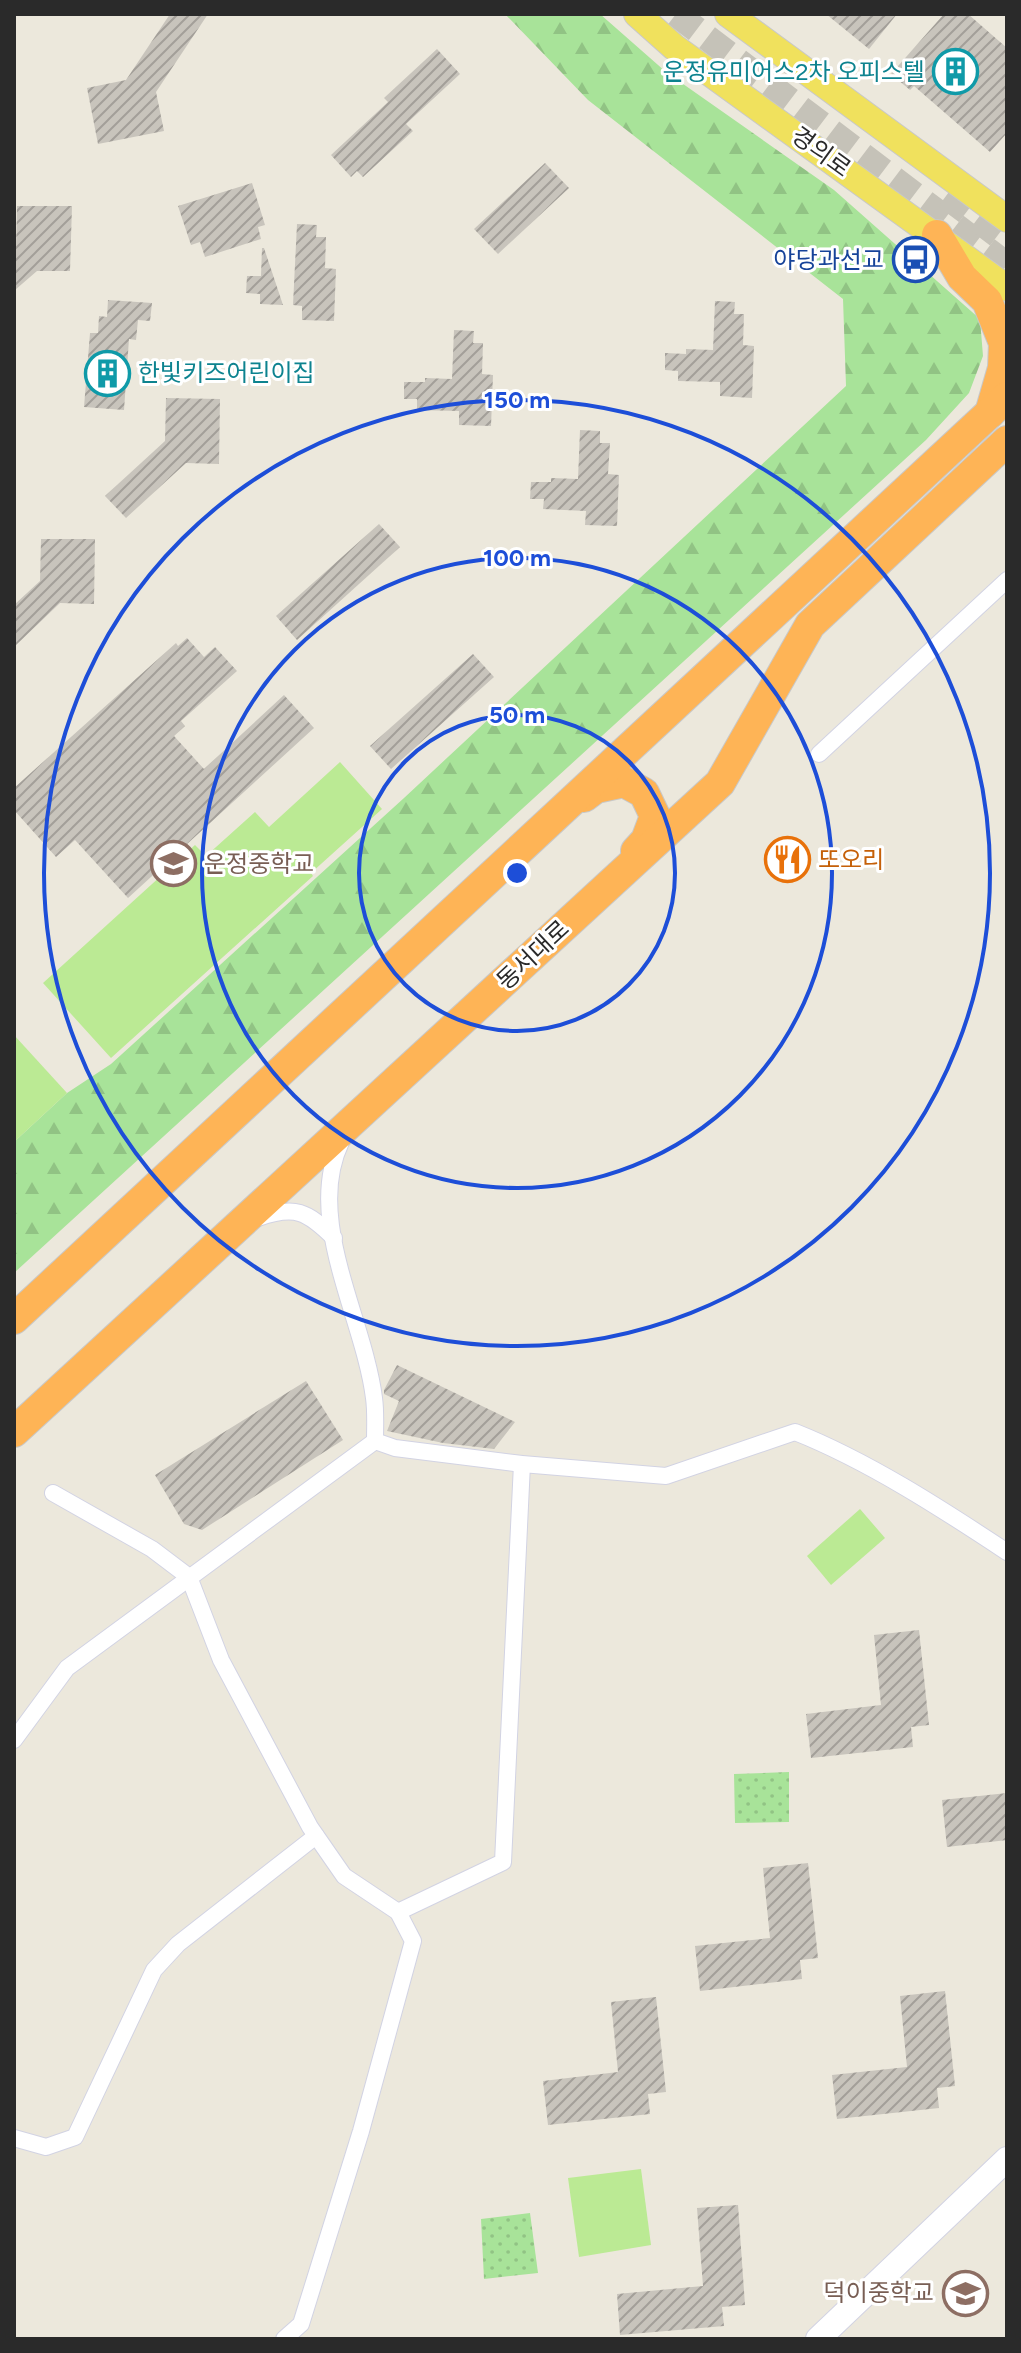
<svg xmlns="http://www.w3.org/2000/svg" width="1021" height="2353" viewBox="0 0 1021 2353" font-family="Figtree,'Noto Sans KR',sans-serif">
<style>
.grass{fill:url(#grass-dots)}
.forest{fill:url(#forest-firs)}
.pitch{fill:#bbea94}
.building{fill:url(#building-hatch)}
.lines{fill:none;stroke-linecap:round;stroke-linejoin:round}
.primary-tunnel{stroke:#c5c2b8;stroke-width:26;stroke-dasharray:26 13;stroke-linecap:butt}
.street-casing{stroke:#d2d3e3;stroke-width:18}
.secondary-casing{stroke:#d2d3e3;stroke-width:26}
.primary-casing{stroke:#c8c8c8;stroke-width:28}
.highway-casing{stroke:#c8c8c8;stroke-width:32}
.street{stroke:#fff;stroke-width:16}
.secondary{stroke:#fff;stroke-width:24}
.primary{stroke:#f0e15d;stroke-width:26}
.highway{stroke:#feb456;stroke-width:30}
.ring{fill:none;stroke:#1d4ed8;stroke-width:4}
.labels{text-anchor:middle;stroke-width:6;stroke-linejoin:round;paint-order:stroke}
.culture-label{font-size:24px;fill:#0d838f;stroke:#fff;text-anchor:end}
.street-label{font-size:24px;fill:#2a2a2a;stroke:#fff}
.transit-label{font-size:24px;fill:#164399;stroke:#fff;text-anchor:end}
.food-label{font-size:24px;fill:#c56008;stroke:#fff;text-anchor:start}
.education-label{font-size:24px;fill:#785e54;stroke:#fff;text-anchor:start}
.centre{fill:#1d4ed8;stroke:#fff;stroke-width:4}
.ring-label{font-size:24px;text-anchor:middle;font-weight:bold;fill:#1d4ed8;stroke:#fff;stroke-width:6;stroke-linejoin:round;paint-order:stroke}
</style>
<defs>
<pattern id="grass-dots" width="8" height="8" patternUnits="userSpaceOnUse" patternTransform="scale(2)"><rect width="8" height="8" fill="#a8e399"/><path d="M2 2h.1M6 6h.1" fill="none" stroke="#91c384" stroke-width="1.8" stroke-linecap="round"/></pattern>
<pattern id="forest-firs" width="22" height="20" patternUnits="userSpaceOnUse" patternTransform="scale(2)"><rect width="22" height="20" fill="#a8e399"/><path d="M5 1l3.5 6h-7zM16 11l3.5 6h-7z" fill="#91c384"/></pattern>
<pattern id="building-hatch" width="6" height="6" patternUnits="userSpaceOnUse" patternTransform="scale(2)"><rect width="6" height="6" fill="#c8c4bc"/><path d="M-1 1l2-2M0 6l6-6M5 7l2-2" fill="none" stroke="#a39f99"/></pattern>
</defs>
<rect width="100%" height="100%" fill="#ece8dc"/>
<!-- grass -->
<g class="grass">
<path d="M 789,1772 L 789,1822 L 735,1823 L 734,1774 Z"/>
<path d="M 530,2213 L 538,2273 L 484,2279 L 481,2219 Z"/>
</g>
<!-- forest -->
<path class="forest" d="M 505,14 L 600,14 L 666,72 L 834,190 L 980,319 L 983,356 L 969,393 L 926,440 L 14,1273 L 14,1142 L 67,1093 L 111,1064 L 404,798 L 846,386 L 843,299 L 588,100 Z"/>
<!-- pitch -->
<g class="pitch">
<path d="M 340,762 L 382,809 L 311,873 L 313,876 L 111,1058 L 43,983 L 195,845 L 206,856 L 255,812 L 269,827 Z"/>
<path d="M 14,1035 L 67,1093 L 14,1142 Z"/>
<path d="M 860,1509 L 885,1538 L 831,1585 L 807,1556 Z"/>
<path d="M 641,2169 L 651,2245 L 579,2257 L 568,2178 Z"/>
</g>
<!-- building -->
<g class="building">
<path d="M 170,14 L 208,14 L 156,92 L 164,131 L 98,144 L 87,88 L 126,80 Z"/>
<path d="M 826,14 L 897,14 L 869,49 Z"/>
<path d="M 944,14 L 968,14 L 1007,48 L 1007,133 L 990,152 L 914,86 L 910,90 L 891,74 Z"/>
<path d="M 437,49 L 460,74 L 406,124 L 413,131 L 363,177 L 357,171 L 351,177 L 331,155 L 388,102 L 384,98 Z"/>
<path d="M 545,163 L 569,188 L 498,254 L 474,229 Z"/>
<path d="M 252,183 L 265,225 L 258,227 L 261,239 L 205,257 L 200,242 L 191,245 L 178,206 Z"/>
<path d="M 17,206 L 72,206 L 70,271 L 37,271 L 15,290 Z"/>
<path d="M 297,224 L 317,225 L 316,237 L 326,237 L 325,268 L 336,269 L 334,321 L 302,320 L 302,306 L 293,305 Z"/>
<path d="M 262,248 L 264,248 L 283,305 L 260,304 L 260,294 L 246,293 L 247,276 L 261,276 Z"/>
<path d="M 108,300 L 152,303 L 150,321 L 138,320 L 136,340 L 129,339 L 124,410 L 84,407 L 90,333 L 98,333 L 99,316 L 107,317 Z"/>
<path d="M 715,301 L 735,302 L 734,314 L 744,314 L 743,345 L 754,346 L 752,398 L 720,396 L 720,382 L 678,381 L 678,371 L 665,370 L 665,353 L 686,354 L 686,349 L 713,350 Z"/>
<path d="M 454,330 L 474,331 L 473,343 L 483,343 L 482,374 L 493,375 L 491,426 L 459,425 L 459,411 L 417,410 L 417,399 L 404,399 L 404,382 L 425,382 L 425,378 L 452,379 Z"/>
<path d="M 166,398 L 220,399 L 219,464 L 186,463 L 126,518 L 105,496 L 165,441 Z"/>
<path d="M 580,430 L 600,431 L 600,443 L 610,443 L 608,474 L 619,475 L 617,526 L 585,525 L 586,511 L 543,509 L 544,499 L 530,499 L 531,482 L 551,482 L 551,478 L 578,479 Z"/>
<path d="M 379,524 L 400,547 L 297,640 L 276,616 Z"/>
<path d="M 41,539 L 95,539 L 94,604 L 60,603 L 14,647 L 14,605 L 40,581 Z"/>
<path d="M 187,638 L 204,657 L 215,647 L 237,671 L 181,721 L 185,726 L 174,736 L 204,769 L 284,695 L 314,728 L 128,898 L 75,840 L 56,857 L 14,810 L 14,788 L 176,643 L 178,646 Z"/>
<path d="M 473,654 L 494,677 L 391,769 L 370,746 Z"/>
<path d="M 397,1365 L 515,1422 L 494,1449 L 443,1443 L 387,1431 L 399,1401 L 384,1394 L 384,1390 Z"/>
<path d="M 306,1381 L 343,1440 L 202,1530 L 184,1524 L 155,1475 Z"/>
<path d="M 919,1630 L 929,1725 L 911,1727 L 913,1747 L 811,1758 L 806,1714 L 881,1705 L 874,1635 Z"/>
<path d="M 1007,1793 L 1007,1840 L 947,1847 L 942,1800 Z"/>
<path d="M 808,1863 L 818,1958 L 800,1960 L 802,1979 L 700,1991 L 695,1946 L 770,1938 L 763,1868 Z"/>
<path d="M 945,1991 L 955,2086 L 937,2088 L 939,2108 L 837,2119 L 832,2075 L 907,2067 L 900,1996 Z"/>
<path d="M 656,1997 L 666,2092 L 648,2094 L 650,2114 L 548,2125 L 543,2081 L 618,2072 L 611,2002 Z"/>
<path d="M 738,2205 L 745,2305 L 722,2307 L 724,2326 L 620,2335 L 617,2294 L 703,2286 L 697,2208 Z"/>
</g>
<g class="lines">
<!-- primary-tunnel -->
<g class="primary-tunnel">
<path d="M 676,14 L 1007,265"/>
<path d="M 946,196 L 1007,242"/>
</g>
<defs>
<g id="street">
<path d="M 819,754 L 1007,580"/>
<path d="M 341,1142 C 304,1219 364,1318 374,1398 C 376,1412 375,1426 375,1441"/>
<path d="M 258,1218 C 295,1205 307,1211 334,1238"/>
<path d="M 375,1441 L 395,1448 L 522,1464 L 666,1476 L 795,1432 C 868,1461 942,1509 1007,1552"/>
<path d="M 53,1493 L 152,1549 L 189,1577 L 221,1660 L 310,1827 L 344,1876 L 398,1912 L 503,1862 L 522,1464"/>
<path d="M 14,1740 L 67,1668 L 375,1441"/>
<path d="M 14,2138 L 46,2147 L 75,2137 L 154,1970 L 178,1944 L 316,1836"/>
<path d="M 284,2339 L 301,2324 L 361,2131 L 413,1941 L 398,1912"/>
</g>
<path id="secondary" d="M 818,2339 L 1007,2159"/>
<g id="primary">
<path d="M 637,14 L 674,47 L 1007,288"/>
<path d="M 728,14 L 1007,219"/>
</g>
<g id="highway">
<path d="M 937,235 L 962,277 L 987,301 L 1004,343 L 1003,368 L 990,413"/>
<path d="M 584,797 L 596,788 L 624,782 L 644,793 L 655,816 L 646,840 L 636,851"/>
<path d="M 14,1319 L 1007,397"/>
<path d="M 14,1432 L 720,783 L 810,625 L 1007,441"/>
</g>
</defs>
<!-- street casing -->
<use href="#street" class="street-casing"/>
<!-- secondary casing -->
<use href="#secondary" class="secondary-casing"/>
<!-- primary casing -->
<use href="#primary" class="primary-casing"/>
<!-- highway casing -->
<use href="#highway" class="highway-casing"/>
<!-- street -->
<use href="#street" class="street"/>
<!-- secondary -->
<use href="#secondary" class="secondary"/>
<!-- primary -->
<use href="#primary" class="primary"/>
<!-- highway -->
<use href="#highway" class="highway"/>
</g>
<!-- distance rings -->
<g class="ring">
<circle cx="517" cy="873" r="158"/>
<circle cx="517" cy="873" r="315"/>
<circle cx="517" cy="873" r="473"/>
</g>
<!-- icons -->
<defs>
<symbol id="building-ring" viewBox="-11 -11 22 22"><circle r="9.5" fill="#fff" stroke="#0f9aa8" stroke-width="1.5"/><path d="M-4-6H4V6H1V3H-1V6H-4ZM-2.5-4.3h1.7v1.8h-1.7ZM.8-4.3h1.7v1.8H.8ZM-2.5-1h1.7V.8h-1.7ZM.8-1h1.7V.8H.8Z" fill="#0f9aa8"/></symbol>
<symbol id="bus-ring" viewBox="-11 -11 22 22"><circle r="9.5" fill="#fff" stroke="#1a4fb4" stroke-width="1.5"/><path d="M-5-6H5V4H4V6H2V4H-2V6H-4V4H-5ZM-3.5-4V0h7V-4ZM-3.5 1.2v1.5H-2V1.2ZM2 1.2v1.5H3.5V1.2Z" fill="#1a4fb4"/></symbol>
<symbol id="restaurant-ring" viewBox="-11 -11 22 22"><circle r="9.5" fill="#fff" stroke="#e8710a" stroke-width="1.5"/><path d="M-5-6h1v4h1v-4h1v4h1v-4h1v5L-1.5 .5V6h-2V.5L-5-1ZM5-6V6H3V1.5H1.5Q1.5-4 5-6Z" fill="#e8710a"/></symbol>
<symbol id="school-ring" viewBox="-11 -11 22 22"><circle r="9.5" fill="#fff" stroke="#8d6e63" stroke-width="1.5"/><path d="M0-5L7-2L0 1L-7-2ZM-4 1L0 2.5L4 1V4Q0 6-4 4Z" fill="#8d6e63"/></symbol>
</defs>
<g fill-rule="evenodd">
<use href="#building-ring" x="930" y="46" width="51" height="51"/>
<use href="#bus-ring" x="890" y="234" width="51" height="51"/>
<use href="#building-ring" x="82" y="348" width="51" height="51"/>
<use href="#restaurant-ring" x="762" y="834" width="51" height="51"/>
<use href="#school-ring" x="148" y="838" width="51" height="51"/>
<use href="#school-ring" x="940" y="2268" width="51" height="51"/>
</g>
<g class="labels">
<!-- culture labels -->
<g class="culture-label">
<text x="925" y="80">운정유미어스2차 오피스텔</text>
<text x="138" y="381" text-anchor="start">한빛키즈어린이집</text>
</g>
<!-- street labels -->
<g class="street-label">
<text transform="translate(821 152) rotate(36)" y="8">경의로</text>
<text transform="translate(533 955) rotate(-43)" y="8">동서대로</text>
</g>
<!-- transit labels -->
<g class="transit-label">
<text x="884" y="268">야당과선교</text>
</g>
<!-- food labels -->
<g class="food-label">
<text x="818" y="868">또오리</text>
</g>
<!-- education labels -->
<g class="education-label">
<text x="204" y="872">운정중학교</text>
<text x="934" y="2301" text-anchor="end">덕이중학교</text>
</g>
</g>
<circle cx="517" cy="873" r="12" class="centre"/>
<g class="ring-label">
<text x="517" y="408">150 m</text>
<text x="517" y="566">100 m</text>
<text x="517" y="723">50 m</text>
</g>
<!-- border -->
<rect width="1021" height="2353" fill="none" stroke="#2a2a2a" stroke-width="32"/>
</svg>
